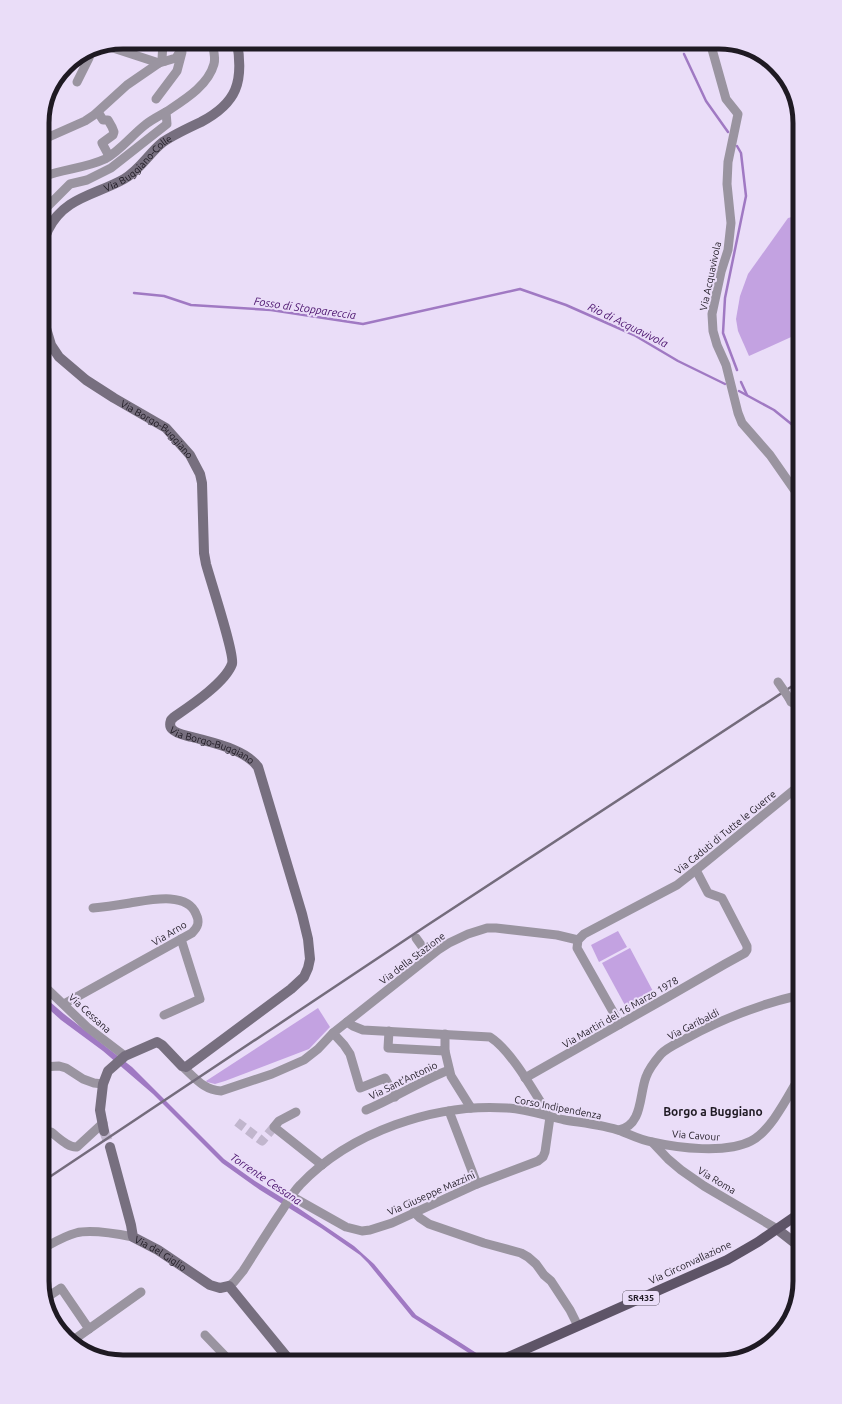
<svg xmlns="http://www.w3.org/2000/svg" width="842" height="1404" viewBox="0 0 842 1404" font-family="Ubuntu,sans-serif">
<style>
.green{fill:#c3a2e1}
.water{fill:#a079c3}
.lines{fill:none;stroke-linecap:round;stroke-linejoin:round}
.stream{stroke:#a079c3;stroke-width:2.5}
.street-tunnel{stroke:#c1b6cd;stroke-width:9;stroke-dasharray:9 4.5;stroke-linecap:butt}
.secondary-tunnel{stroke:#c1b6cd;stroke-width:10;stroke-dasharray:10 5;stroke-linecap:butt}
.street{stroke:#9a94a0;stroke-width:9}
.secondary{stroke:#776f7f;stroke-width:10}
.primary{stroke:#5e5467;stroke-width:10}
.rail{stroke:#746c7c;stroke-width:2.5}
.street-bridge{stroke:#9a94a0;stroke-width:9}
.labels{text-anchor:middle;stroke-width:4;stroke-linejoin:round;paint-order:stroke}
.shield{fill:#eaddf8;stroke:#5c5463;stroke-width:1}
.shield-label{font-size:9px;font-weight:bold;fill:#1f1a23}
.street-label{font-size:10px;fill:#1f1a23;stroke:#eaddf8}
.water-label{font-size:11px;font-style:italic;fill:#480f6b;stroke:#eaddf8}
.quarter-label{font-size:12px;font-weight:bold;fill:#1f1a23;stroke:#eaddf8}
.rim{fill:none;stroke:#1f1a23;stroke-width:5}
</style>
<rect width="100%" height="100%" fill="#eaddf8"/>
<!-- green -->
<g class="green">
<path d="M 800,215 L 800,333 L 749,356 L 738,331 L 736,319 L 740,296 L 748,274 L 788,218 Z"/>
<path d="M 618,931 L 627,947 L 599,962 L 591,945 Z"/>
<path d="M 630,948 L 655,995 L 627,1009 L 602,963 Z"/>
<path d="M 318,1008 L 330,1027 L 309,1049 L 225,1081 L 215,1084 L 207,1082 L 206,1081 Z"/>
</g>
<!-- water -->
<path class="water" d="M 42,995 L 64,1014 L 132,1067 L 224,1159 L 255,1181 L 294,1205 L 354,1246 L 374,1264 L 416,1315 L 461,1343 L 481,1356 L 487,1362 L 483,1362 L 412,1317 L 368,1263 L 360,1255 L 321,1228 L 260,1190 L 222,1163 L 153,1094 L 103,1051 L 61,1020 L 42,1003 Z"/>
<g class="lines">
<!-- stream -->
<g class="stream">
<path d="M 684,54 L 706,101 L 728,132"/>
<path d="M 737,146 L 741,153 L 746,196 L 725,298 L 723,333 L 737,370"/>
<path d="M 134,293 L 164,296 L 191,305 L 271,310 L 363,324 L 520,289 L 566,305 L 634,335 L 678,361 L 725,384"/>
<path d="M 741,382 L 747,395"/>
<path d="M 739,391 L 774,410 L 800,431"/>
</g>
<!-- street-tunnel -->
<path class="street-tunnel" d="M 237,1122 L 262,1141 L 274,1127"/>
<!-- secondary-tunnel -->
<path class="secondary-tunnel" d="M 104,1131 L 110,1147"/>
<!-- street -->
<g class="street">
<path d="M 161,42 L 163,43 L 162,59 L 165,61"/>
<path d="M 710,42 L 726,99 L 738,114 L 728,162 L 727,184 L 731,223 L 728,250 L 721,272 L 712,314 L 713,331 L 717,345 L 726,365 L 738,413 L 742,423 L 770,455 L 800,498"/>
<path d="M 110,47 L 159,63"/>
<path d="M 77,82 L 89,58 L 85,53"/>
<path d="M 156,99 L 177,71 L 182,52"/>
<path d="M 98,112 L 103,120 L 108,120 L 112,127 L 114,132 L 113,135 L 102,143 L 109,156"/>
<path d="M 42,140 L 85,121 L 94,115 L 127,85 L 159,63 L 176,58 L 186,42"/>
<path d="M 45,176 C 64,169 86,168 105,159 C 120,151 131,136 145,125 C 151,120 159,116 166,112"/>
<path d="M 42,212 L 70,184 L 87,180 L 111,168 L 167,124 L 166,112 C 184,100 208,86 214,64 C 216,57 213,49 212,42"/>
<path d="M 789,698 L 791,702 L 795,704 L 800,703"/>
<path d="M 416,938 L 429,956"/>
<path d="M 42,984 L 87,1027 L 125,1056"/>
<path d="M 64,1004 L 192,933 C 198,927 200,922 196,914 C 187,891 149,900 130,903 C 118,905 106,907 93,908"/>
<path d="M 164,1015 L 200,999 L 181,939"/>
<path d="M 347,1022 L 353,1026 L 363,1030 L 490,1037 C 512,1051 535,1094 550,1117"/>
<path d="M 620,1024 L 577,948 L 578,940 L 584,934 L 677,885 L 696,870 L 800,785"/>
<path d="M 389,1031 L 388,1048 L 445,1051 L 445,1034"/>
<path d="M 333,1033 L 344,1045 L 350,1054 L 360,1088 L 385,1078 L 395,1097"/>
<path d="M 445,1051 L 451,1076 L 471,1108"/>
<path d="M 42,1067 L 59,1066 L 66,1068 L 83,1079 L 94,1083 L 103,1084"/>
<path d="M 184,1068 C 196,1079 204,1090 221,1091 L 272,1074 L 304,1060 L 318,1049 L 333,1033 L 438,950 L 449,943 L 468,934 L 487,928 L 496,928 L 557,935 L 578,940"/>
<path d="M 525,1078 L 666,998 L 725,964 L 745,953 L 747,950 L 747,946 L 722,898 L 708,893 L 696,870"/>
<path d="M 366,1110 C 395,1098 420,1081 449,1070"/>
<path d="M 449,1111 L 477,1184"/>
<path d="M 296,1112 L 279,1121 L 274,1127 L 322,1165"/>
<path d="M 619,1130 C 643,1125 639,1095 646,1077 C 649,1068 655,1061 661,1054 C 668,1047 678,1043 687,1038 C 722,1019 761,1004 800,995"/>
<path d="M 51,1132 C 58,1137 68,1148 77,1147 L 103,1123"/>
<path d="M 652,1142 L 668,1159 L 681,1170 L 704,1186 L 777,1229"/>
<path d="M 291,1196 L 346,1227 L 362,1231 L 370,1230 L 392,1223 L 477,1184 L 538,1161 L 543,1157 L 545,1152 L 550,1117"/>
<path d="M 414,1212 L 420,1218 L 429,1224 L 484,1243 L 521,1253 L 528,1257 L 536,1264 L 544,1275 L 551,1281 L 570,1310 L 576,1322"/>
<path d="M 42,1249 C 53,1243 64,1236 76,1233 C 91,1229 118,1234 133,1237"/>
<path d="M 229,1286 L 234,1282 L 243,1271 C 255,1252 267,1233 279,1215 C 286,1205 292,1193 300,1185 C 350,1132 435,1103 507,1108 C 526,1109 546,1116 565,1120 C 583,1123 604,1125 621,1131 C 631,1135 641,1140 652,1142 C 678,1148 726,1154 751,1141 C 771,1131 788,1096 800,1076"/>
<path d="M 46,1298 L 61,1288 L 89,1329"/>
<path d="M 205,1335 L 231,1362"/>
<path d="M 72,1341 L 141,1292"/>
</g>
<!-- secondary -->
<g class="secondary">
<path id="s1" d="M 42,287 C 43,270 41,245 48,230 C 64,197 96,195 124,179 C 140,170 149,153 163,142 C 175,134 188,128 201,122 C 237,103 244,82 237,42"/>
<path id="s2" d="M 42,315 L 51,345 L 59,357 L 86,380 L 114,398 L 166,428 L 190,455 L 200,474 L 202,483 L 204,553 L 206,564 C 210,579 235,655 232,664 C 225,683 190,706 174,717 L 171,720 C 170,723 169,726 172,729 C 176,734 185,735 192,737 C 213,743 245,749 258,767 L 302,914 L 308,939 L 310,959 L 308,968 L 304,977 L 291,989 L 186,1067 L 182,1066 L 162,1045 L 157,1042 L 125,1056 L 108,1071 L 103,1084 L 100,1110 L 104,1131"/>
<path id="s3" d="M 110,1147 L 131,1225 L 133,1237 L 158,1250 L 210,1285 L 220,1288 L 229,1286 L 291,1362"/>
<path d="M 777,1229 L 800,1247"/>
</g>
<!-- primary -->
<path class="primary" d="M 497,1362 L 727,1260 L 758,1242 L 800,1213"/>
<!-- rail -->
<path class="rail" d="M 42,1182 L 426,926 L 800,681"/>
<!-- street-bridge -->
<path class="street-bridge" d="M 778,682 L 789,698"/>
</g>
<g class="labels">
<!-- shield labels -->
<rect class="shield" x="623" y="1291" width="36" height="14" rx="3"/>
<g class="shield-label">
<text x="641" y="1301">SR435</text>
</g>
<!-- street labels -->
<g class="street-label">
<text dy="4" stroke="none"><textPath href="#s1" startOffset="172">Via Buggiano-Colle</textPath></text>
<text transform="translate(710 276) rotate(-78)" y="4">Via Acquavivola</text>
<text dy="4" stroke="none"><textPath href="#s2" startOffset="168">Via Borgo-Buggiano</textPath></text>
<text dy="4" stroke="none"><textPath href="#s2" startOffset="563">Via Borgo-Buggiano</textPath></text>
<text transform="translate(725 832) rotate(-39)" y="4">Via Caduti di Tutte le Guerre</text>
<text transform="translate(169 933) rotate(-31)" y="4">Via Arno</text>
<text transform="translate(412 958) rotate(-37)" y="4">Via della Stazione</text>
<text transform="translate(620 1012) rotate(-30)" y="4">Via Martiri del 16 Marzo 1978</text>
<text transform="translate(90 1013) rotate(42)" y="4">Via Cessana</text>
<text transform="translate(693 1024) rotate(-27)" y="4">Via Garibaldi</text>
<text transform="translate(403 1080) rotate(-26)" y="4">Via Sant'Antonio</text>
<text transform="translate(558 1107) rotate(11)" y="4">Corso Indipendenza</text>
<text transform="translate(696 1135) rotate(4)" y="4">Via Cavour</text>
<text transform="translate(717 1180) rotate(31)" y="4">Via Roma</text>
<text transform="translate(431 1193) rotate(-24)" y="4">Via Giuseppe Mazzini</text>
<text dy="4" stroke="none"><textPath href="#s3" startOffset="125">Via del Giglio</textPath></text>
<text transform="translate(690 1262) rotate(-25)" y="4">Via Circonvallazione</text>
</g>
<!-- water labels -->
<g class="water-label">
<text transform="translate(305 308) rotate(8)" y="4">Fosso di Stoppareccia</text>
<text transform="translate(628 325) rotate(26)" y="4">Rio di Acquavivola</text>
<text transform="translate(266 1179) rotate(34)" y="4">Torrente Cessana</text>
</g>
<!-- quarter labels -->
<g class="quarter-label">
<text x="713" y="1116">Borgo a Buggiano</text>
</g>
</g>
<!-- crop -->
<path d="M0 0H842V1404H0ZM123 49H719A74 74 0 0 1 793 123V1281A74 74 0 0 1 719 1355H123A74 74 0 0 1 49 1281V123A74 74 0 0 1 123 49Z" fill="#eaddf8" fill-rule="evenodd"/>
<path class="rim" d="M123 49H719A74 74 0 0 1 793 123V1281A74 74 0 0 1 719 1355H123A74 74 0 0 1 49 1281V123A74 74 0 0 1 123 49Z"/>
</svg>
